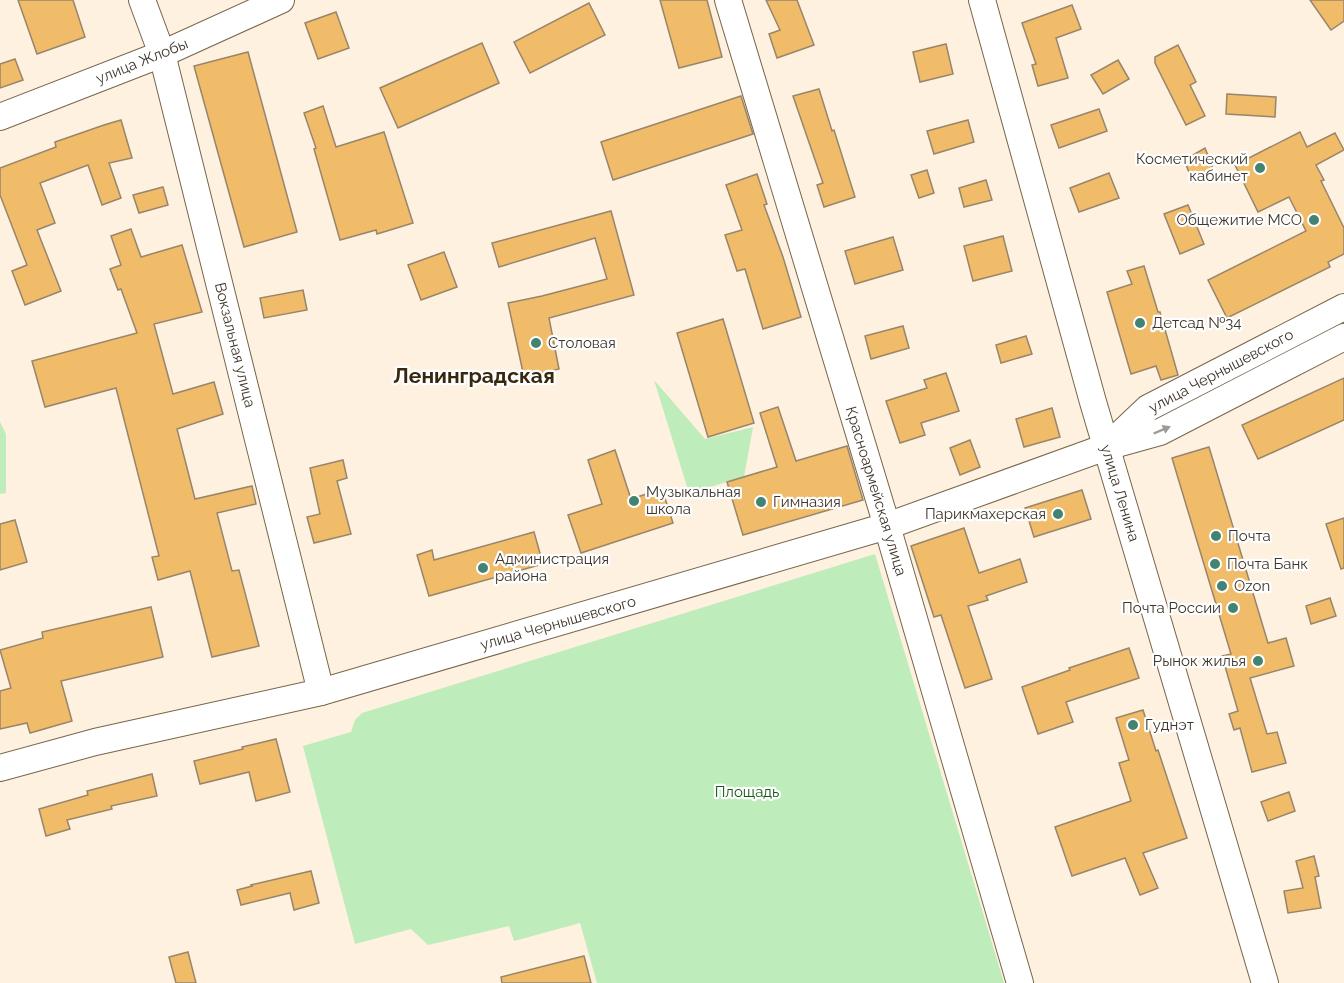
<svg xmlns="http://www.w3.org/2000/svg" width="1344" height="983" viewBox="0 0 1344 983" font-family="Raleway,sans-serif">
<style>
.green{fill:#beecba}
.building{fill:#f0bc6a;stroke:#98856a;stroke-width:1.5}
.lines{fill:none;stroke-linecap:round;stroke-linejoin:round}
.minor-casing{stroke:#77654a;stroke-width:28}
.minor{stroke:#fff;stroke-width:26}
.oneway{fill:#9e9a95}
.poi-dot{fill:#438372;stroke:#fff;stroke-width:2}
.labels{text-anchor:middle;stroke-width:4.5;stroke-linejoin:round;paint-order:stroke}
.street-label{font-size:15px;fill:#3e362b;stroke:#fff}
.poi-label{font-size:15px;fill:#3e362b;stroke:#fff;text-anchor:start}
.park-label{font-size:15px;fill:#165816;stroke:#fff}
.district-label{font-size:21px;font-weight:bold;fill:#38280f;stroke:#fff}
</style>
<rect width="100%" height="100%" fill="#fef1df"/>
<!-- green -->
<g class="green">
<path d="M 654,380 L 705,439 L 753,427 L 744,477 L 689,493 Z"/>
<path d="M 0,422 L 6,434 L 6,493 L 0,494 Z"/>
<path d="M 875,554 L 1004,983 L 597,983 L 580,923 L 514,941 L 509,926 L 428,945 L 411,929 L 355,944 L 303,746 L 351,732 L 355,720 L 362,713 Z"/>
</g>
<!-- building -->
<g class="building">
<path d="M 18,0 L 73,0 L 85,37 L 37,54 Z"/>
<path d="M 660,0 L 707,0 L 722,57 L 679,68 Z"/>
<path d="M 766,0 L 797,0 L 814,45 L 777,58 L 769,34 L 780,30 Z"/>
<path d="M 1310,0 L 1344,0 L 1344,21 L 1331,30 Z"/>
<path d="M 589,3 L 605,35 L 530,73 L 514,42 Z"/>
<path d="M 1072,5 L 1081,29 L 1056,38 L 1068,78 L 1038,86 L 1032,65 L 1036,64 L 1022,23 Z"/>
<path d="M 336,12 L 349,48 L 318,59 L 305,23 Z"/>
<path d="M 482,43 L 499,83 L 398,128 L 380,88 Z"/>
<path d="M 946,44 L 953,74 L 920,82 L 913,52 Z"/>
<path d="M 1178,45 L 1196,82 L 1190,85 L 1205,116 L 1186,125 L 1155,63 L 1155,57 Z"/>
<path d="M 248,52 L 297,232 L 244,247 L 194,66 Z"/>
<path d="M 15,59 L 23,80 L 0,88 L 0,64 Z"/>
<path d="M 1118,60 L 1129,79 L 1103,94 L 1091,75 Z"/>
<path d="M 819,89 L 832,131 L 834,130 L 855,197 L 824,207 L 817,185 L 823,183 L 793,96 Z"/>
<path d="M 1227,94 L 1276,97 L 1275,117 L 1226,114 Z"/>
<path d="M 741,96 L 753,134 L 613,180 L 601,142 Z"/>
<path d="M 323,106 L 336,147 L 384,132 L 413,223 L 377,234 L 376,230 L 340,240 L 314,149 L 316,148 L 304,113 Z"/>
<path d="M 1099,109 L 1107,131 L 1059,148 L 1051,125 Z"/>
<path d="M 121,120 L 132,158 L 109,163 L 121,198 L 102,205 L 88,165 L 40,183 L 55,223 L 37,230 L 61,291 L 25,305 L 12,271 L 27,265 L 0,195 L 0,168 L 56,147 L 55,142 L 104,125 Z"/>
<path d="M 968,120 L 974,142 L 934,154 L 927,131 Z"/>
<path d="M 1300,132 L 1307,147 L 1335,133 L 1344,150 L 1316,165 L 1324,180 L 1321,181 L 1344,228 L 1344,254 L 1328,262 L 1330,267 L 1227,318 L 1208,280 L 1306,231 L 1289,197 L 1258,212 L 1235,165 Z"/>
<path d="M 1205,148 L 1215,173 L 1193,182 L 1184,160 Z"/>
<path d="M 927,170 L 934,193 L 919,198 L 911,175 Z"/>
<path d="M 1109,173 L 1119,198 L 1079,212 L 1070,188 Z"/>
<path d="M 757,174 L 767,204 L 764,205 L 783,257 L 801,317 L 763,329 L 745,269 L 737,271 L 725,235 L 742,230 L 726,185 Z"/>
<path d="M 986,180 L 992,200 L 964,207 L 959,188 Z"/>
<path d="M 163,187 L 168,205 L 139,213 L 133,195 Z"/>
<path d="M 1188,205 L 1204,244 L 1180,254 L 1164,214 Z"/>
<path d="M 611,211 L 634,295 L 549,318 L 559,369 L 524,377 L 508,303 L 542,296 L 607,279 L 595,238 L 499,267 L 492,243 Z"/>
<path d="M 131,229 L 141,257 L 182,245 L 202,312 L 154,324 L 173,394 L 214,382 L 223,414 L 177,429 L 195,499 L 252,486 L 256,504 L 217,513 L 232,571 L 239,570 L 259,646 L 212,657 L 190,571 L 158,580 L 152,557 L 159,556 L 116,388 L 45,407 L 32,361 L 137,333 L 121,289 L 118,290 L 110,269 L 121,265 L 111,236 Z"/>
<path d="M 1003,236 L 1012,271 L 973,281 L 964,246 Z"/>
<path d="M 893,237 L 903,270 L 855,284 L 845,251 Z"/>
<path d="M 444,252 L 457,287 L 421,300 L 408,265 Z"/>
<path d="M 1144,266 L 1158,312 L 1160,312 L 1178,375 L 1161,380 L 1156,366 L 1131,374 L 1107,292 L 1132,284 L 1127,271 Z"/>
<path d="M 303,290 L 307,310 L 264,318 L 260,298 Z"/>
<path d="M 723,319 L 754,423 L 708,437 L 677,333 Z"/>
<path d="M 903,326 L 909,348 L 871,359 L 865,336 Z"/>
<path d="M 1026,336 L 1032,354 L 1001,363 L 996,345 Z"/>
<path d="M 946,373 L 959,411 L 921,423 L 925,435 L 900,443 L 886,401 L 927,388 L 924,380 Z"/>
<path d="M 1344,378 L 1344,420 L 1258,459 L 1242,425 Z"/>
<path d="M 778,407 L 796,461 L 847,446 L 863,500 L 743,535 L 727,482 L 777,467 L 760,413 Z"/>
<path d="M 1052,408 L 1060,437 L 1024,447 L 1016,419 Z"/>
<path d="M 970,440 L 980,467 L 960,475 L 950,448 Z"/>
<path d="M 1209,447 L 1268,643 L 1286,638 L 1294,666 L 1250,678 L 1267,734 L 1277,732 L 1286,763 L 1252,772 L 1240,728 L 1234,730 L 1229,714 L 1238,711 L 1222,656 L 1231,654 L 1172,458 Z"/>
<path d="M 615,450 L 631,499 L 662,489 L 673,523 L 581,553 L 568,515 L 602,504 L 588,460 Z"/>
<path d="M 343,460 L 347,478 L 337,481 L 351,534 L 314,543 L 307,517 L 320,514 L 310,468 Z"/>
<path d="M 1082,490 L 1091,519 L 1034,537 L 1025,508 Z"/>
<path d="M 1344,518 L 1344,568 L 1341,569 L 1326,524 Z"/>
<path d="M 15,520 L 27,562 L 0,570 L 0,524 Z"/>
<path d="M 964,528 L 979,573 L 1020,559 L 1027,582 L 986,596 L 988,600 L 968,606 L 992,679 L 965,688 L 941,615 L 934,617 L 911,546 Z"/>
<path d="M 534,532 L 543,564 L 429,596 L 417,555 L 432,550 L 434,560 Z"/>
<path d="M 1330,598 L 1336,616 L 1311,624 L 1306,606 Z"/>
<path d="M 151,607 L 163,657 L 61,681 L 72,721 L 30,733 L 27,723 L 0,729 L 0,691 L 11,688 L 0,650 L 43,638 L 42,632 Z"/>
<path d="M 1129,648 L 1139,678 L 1066,702 L 1073,722 L 1038,734 L 1022,687 L 1070,670 L 1069,668 Z"/>
<path d="M 1143,710 L 1156,751 L 1158,750 L 1187,838 L 1143,853 L 1158,888 L 1140,895 L 1125,858 L 1072,876 L 1055,827 L 1131,801 L 1119,763 L 1129,760 L 1116,718 Z"/>
<path d="M 276,739 L 290,792 L 256,801 L 249,772 L 200,784 L 194,761 L 243,749 L 242,747 Z"/>
<path d="M 152,774 L 157,796 L 111,806 L 112,809 L 67,820 L 70,829 L 46,836 L 39,809 L 88,795 L 87,791 Z"/>
<path d="M 1289,792 L 1295,811 L 1268,821 L 1261,802 Z"/>
<path d="M 1314,856 L 1319,876 L 1315,877 L 1321,908 L 1288,913 L 1284,891 L 1303,888 L 1296,861 Z"/>
<path d="M 311,871 L 319,903 L 294,910 L 290,893 L 241,905 L 237,890 L 252,886 L 251,885 Z"/>
<path d="M 188,952 L 196,983 L 176,983 L 169,957 Z"/>
<path d="M 584,956 L 591,983 L 502,983 L 501,977 Z"/>
</g>
<g class="lines">
<defs>
<g id="minor">
<path d="M 142,0 L 162,54 L 321,692"/>
<path d="M 728,0 L 887,526 L 1020,983"/>
<path d="M 982,0 L 1093,402 L 1265,983"/>
<path d="M 0,117 L 162,54 L 281,0"/>
<path d="M 1109,445 L 1148,408 L 1344,307"/>
<path d="M 0,768 L 95,742 L 321,692 L 887,526 L 1106,447 L 1160,432 L 1344,337"/>
</g>
</defs>
<!-- minor casing -->
<use href="#minor" class="minor-casing"/>
<!-- minor -->
<use href="#minor" class="minor"/>
</g>
<!-- one-way arrows -->
<defs><path id="oneway-solid" d="M-6-.8H1V-3.2L6.5 0L1 3.2V.8H-6Z" transform="scale(1.5)"/></defs>
<use class="oneway" href="#oneway-solid" transform="translate(1162 430) rotate(-23)"/>
<!-- markers -->
<g class="poi-dot">
<circle cx="1260" cy="168" r="6"/>
<circle cx="1314" cy="220" r="6"/>
<circle cx="1140" cy="323" r="6"/>
<circle cx="536" cy="343" r="6"/>
<circle cx="634" cy="501" r="6"/>
<circle cx="761" cy="502" r="6"/>
<circle cx="1058" cy="514" r="6"/>
<circle cx="1216" cy="536" r="6"/>
<circle cx="1215" cy="564" r="6"/>
<circle cx="483" cy="568" r="6"/>
<circle cx="1222" cy="586" r="6"/>
<circle cx="1233" cy="608" r="6"/>
<circle cx="1258" cy="661" r="6"/>
<circle cx="1133" cy="725" r="6"/>
</g>
<g class="labels">
<!-- street labels -->
<g class="street-label">
<text transform="translate(142 61) rotate(-22)" y="5">улица Жлобы</text>
<text transform="translate(235 345) rotate(76)" y="5">Вокзальная улица</text>
<text transform="translate(1221 371) rotate(-28)" y="5">улица Чернышевского</text>
<text transform="translate(876 491) rotate(73)" y="5">Красноармейская улица</text>
<text transform="translate(1120 493) rotate(73)" y="5">улица Ленина</text>
<text transform="translate(558 623) rotate(-16)" y="5">улица Чернышевского</text>
</g>
<!-- poi labels -->
<g class="poi-label">
<text x="1248" y="164" text-anchor="end">Косметический<tspan x="1248" dy="17">кабинет</tspan></text>
<text x="1302" y="225" text-anchor="end">Общежитие МСО</text>
<text x="1152" y="328">Детсад №34</text>
<text x="548" y="348">Столовая</text>
<text x="646" y="497">Музыкальная<tspan x="646" dy="17">школа</tspan></text>
<text x="773" y="507">Гимназия</text>
<text x="1046" y="519" text-anchor="end">Парикмахерская</text>
<text x="1228" y="541">Почта</text>
<text x="495" y="564">Администрация<tspan x="495" dy="17">района</tspan></text>
<text x="1227" y="569">Почта Банк</text>
<text x="1234" y="591">Ozon</text>
<text x="1221" y="613" text-anchor="end">Почта России</text>
<text x="1246" y="666" text-anchor="end">Рынок жилья</text>
<text x="1145" y="730">Гуднэт</text>
</g>
<!-- park labels -->
<g class="park-label">
<text x="747" y="797">Площадь</text>
</g>
<!-- district labels -->
<g class="district-label">
<text x="474" y="383">Ленинградская</text>
</g>
</g>
</svg>
